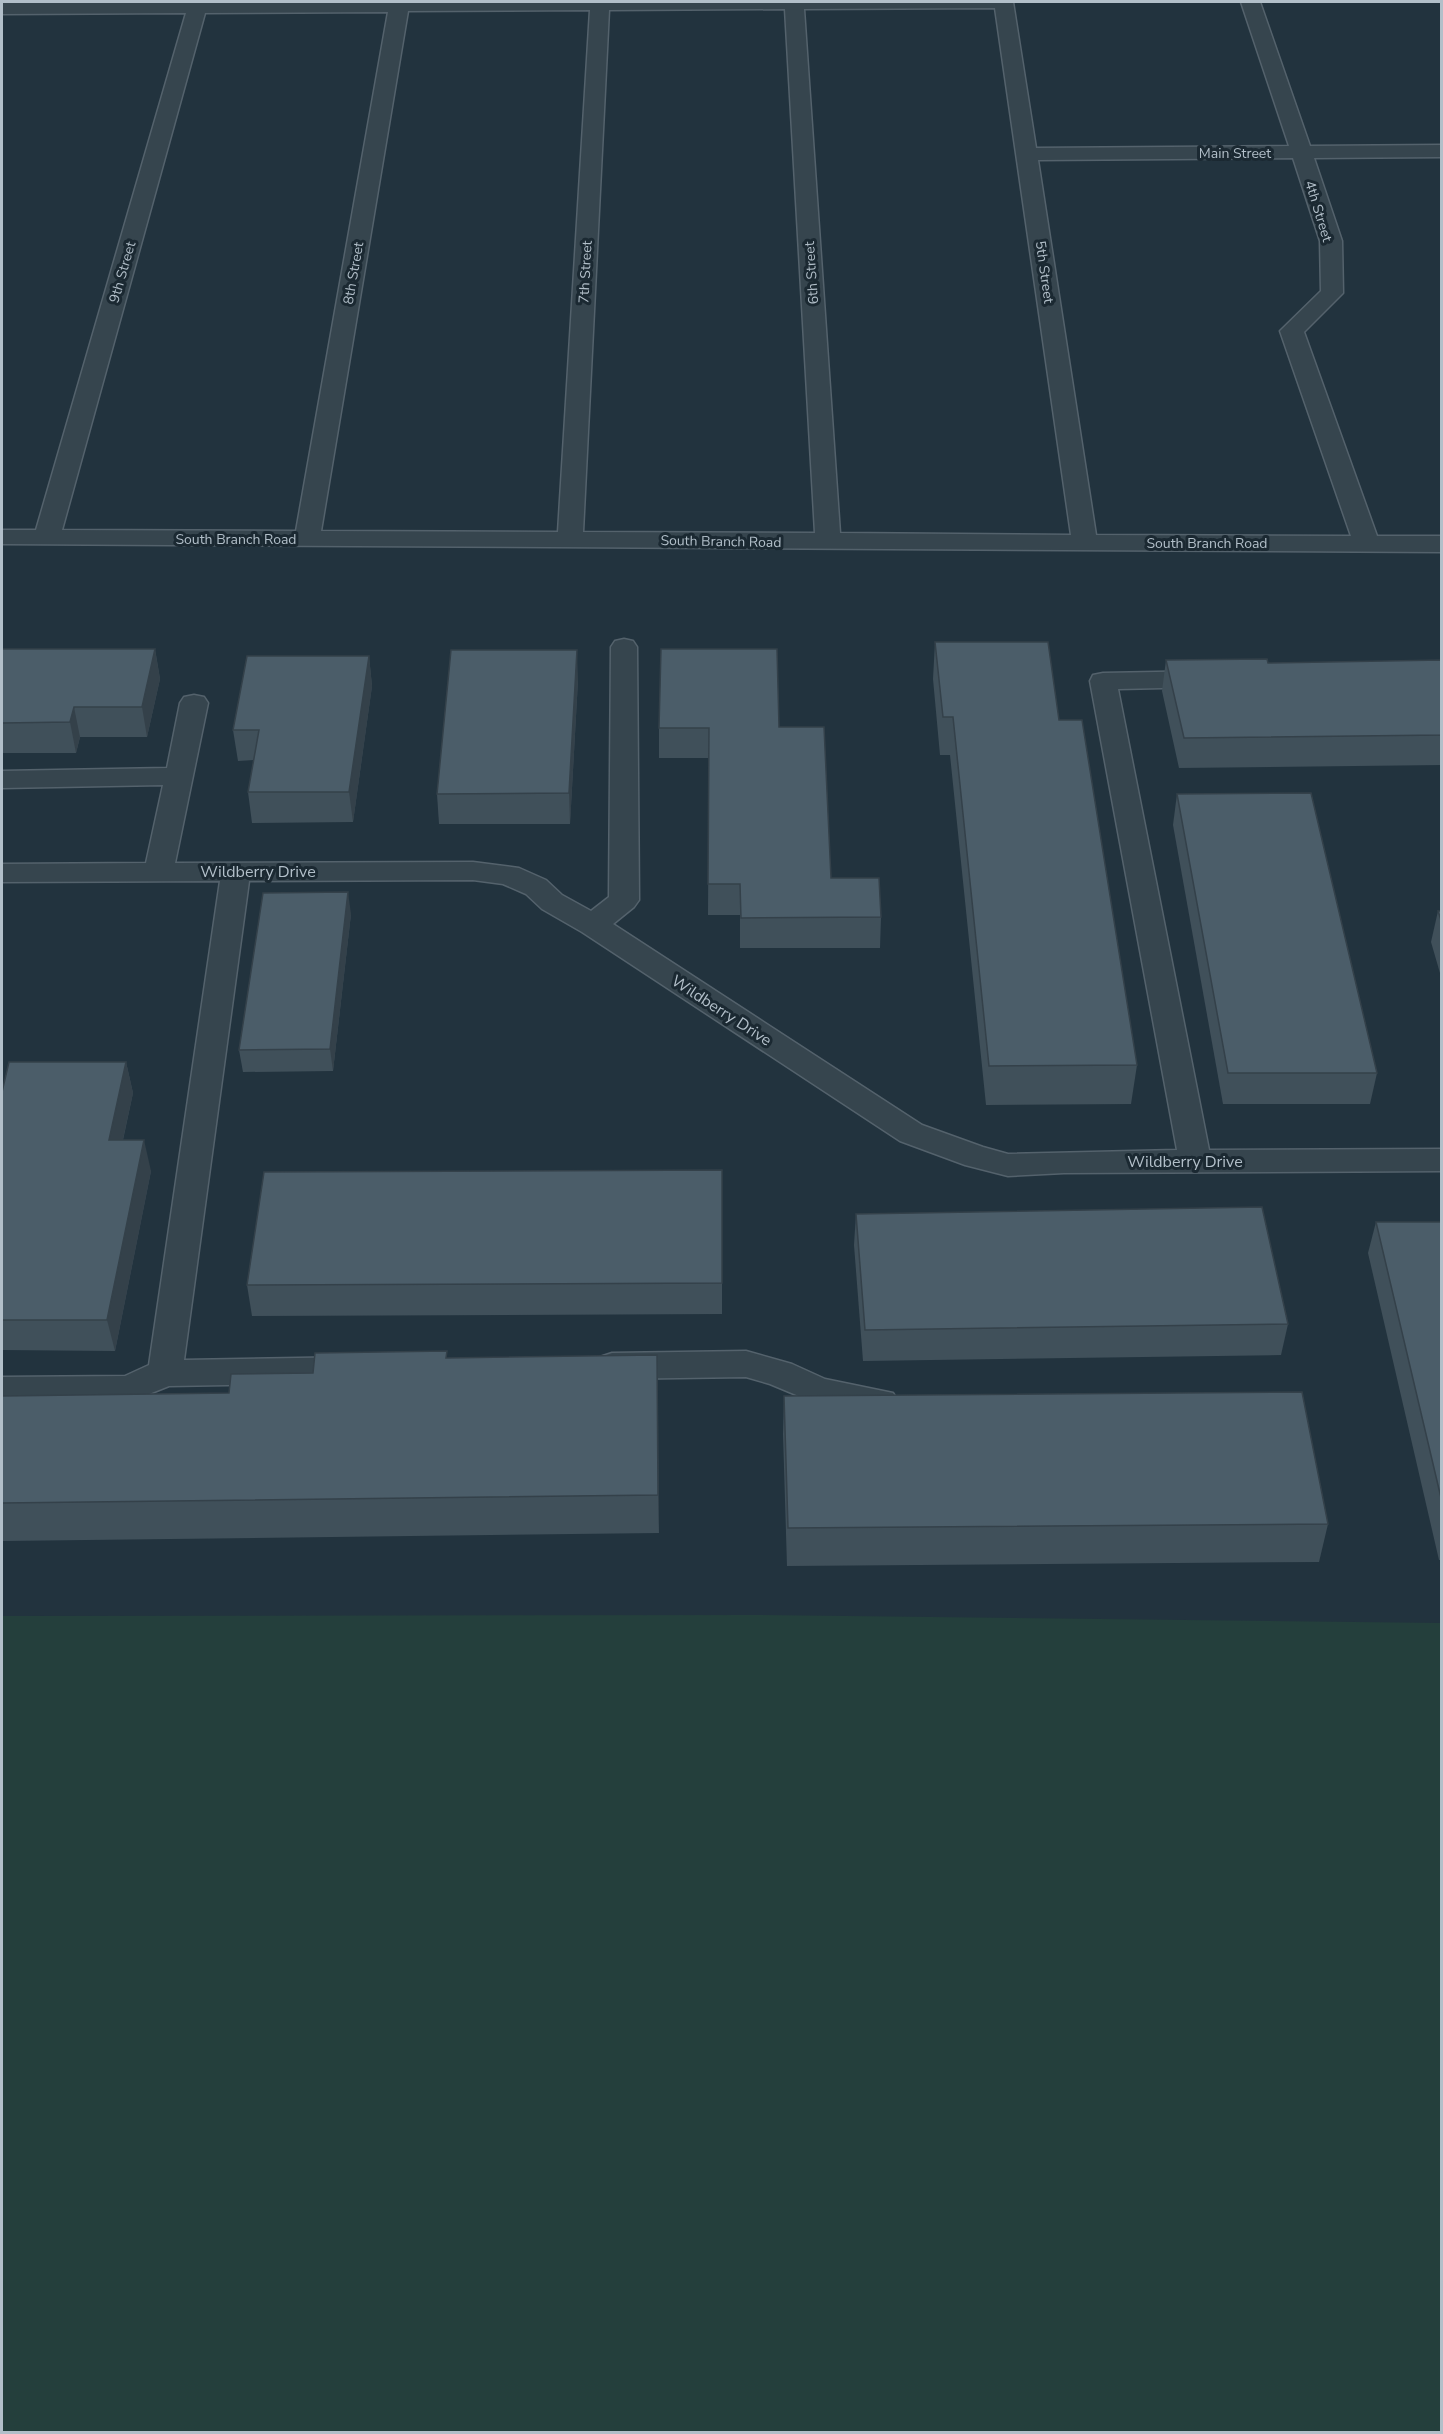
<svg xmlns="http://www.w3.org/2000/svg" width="1443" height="2434" viewBox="0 0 1443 2434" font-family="'Nunito Sans',sans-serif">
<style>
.green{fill:#243f3c}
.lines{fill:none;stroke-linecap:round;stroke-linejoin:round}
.minor-casing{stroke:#54626c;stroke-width:3}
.minor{fill:#36454e;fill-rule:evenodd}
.wall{fill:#40505a}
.shaded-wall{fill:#34414a}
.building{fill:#4b5d69;stroke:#34414a;stroke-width:1.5}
.labels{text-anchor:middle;stroke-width:6;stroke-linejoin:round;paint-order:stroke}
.far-street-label{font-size:14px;fill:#b2bfc9;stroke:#1b2932}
.street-label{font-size:16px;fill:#b2bfc9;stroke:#1b2932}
</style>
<rect width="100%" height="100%" fill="#22333e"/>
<!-- green -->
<path class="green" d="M 763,1615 L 1441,1623 L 1441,2432 L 2,2432 L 2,1616 Z"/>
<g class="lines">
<defs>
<g id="minor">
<path d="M 2,2 L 1013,2 L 1036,148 L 1289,146 L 1241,2 L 1260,2 L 1310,146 L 1442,145 L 1442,157 L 1314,158 L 1342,241 L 1343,293 L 1304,332 L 1377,536 L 1442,536 L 1442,552 L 2,544 L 2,530 L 36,530 L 186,13 L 2,14 ZM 995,8 L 1071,535 L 840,533 L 804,9 ZM 785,9 L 815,533 L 583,532 L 609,10 ZM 590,10 L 558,532 L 321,531 L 408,11 ZM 388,12 L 296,531 L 62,530 L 205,13 ZM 1293,158 L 1320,241 L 1321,291 L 1280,331 L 1351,536 L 1096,535 L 1038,160 Z"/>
<path d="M 624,639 L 633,641 L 637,647 L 639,900 L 634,907 L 613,924 L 922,1125 L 983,1147 L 1008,1154 L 1177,1150 L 1090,681 L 1093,675 L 1103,673 L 1209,671 L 1219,673 L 1222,679 L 1219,685 L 1209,687 L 1118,689 L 1209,1150 L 1442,1149 L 1442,1171 L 1064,1173 L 1008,1176 L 965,1165 L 900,1141 L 582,932 L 542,909 L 526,894 L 503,884 L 473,880 L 249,881 L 184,1360 L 357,1357 L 369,1361 L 374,1370 L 369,1379 L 357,1383 L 169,1386 L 129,1402 L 2,1403 L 2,1377 L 125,1376 L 149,1365 L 220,881 L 2,882 L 2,864 L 146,863 L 163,785 L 2,788 L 2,771 L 167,768 L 180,703 L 184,697 L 194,695 L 204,697 L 208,703 L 175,863 L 473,862 L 519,868 L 546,880 L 562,895 L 591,911 L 609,897 L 611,647 L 615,641 Z"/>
<path d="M 746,1351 L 792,1364 L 825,1379 L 893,1393 L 899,1402 L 893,1411 L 881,1415 L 869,1415 L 818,1404 L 770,1384 L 746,1377 L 612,1379 L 600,1375 L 595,1366 L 600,1357 L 612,1353 Z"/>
</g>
</defs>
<!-- minor casing -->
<use href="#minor" class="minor-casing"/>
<!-- minor -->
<use href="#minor" class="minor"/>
</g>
<!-- wall -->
<g class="wall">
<path d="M 935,642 L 1059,720 L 1137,1065 L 1131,1104 L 986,1105 L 950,755 L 940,755 L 933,679 Z"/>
<path d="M 2,649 L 155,649 L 160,679 L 147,737 L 80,737 L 76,753 L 2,753 Z"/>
<path d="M 369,656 L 372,686 L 353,822 L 252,823 L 248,792 L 254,760 L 238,761 L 233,730 Z"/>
<path d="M 1166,660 L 1268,663 L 1442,660 L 1442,765 L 1179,768 L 1162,691 Z"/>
<path d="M 578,680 L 570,824 L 439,824 L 437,794 Z"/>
<path d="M 779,727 L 831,878 L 881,917 L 880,948 L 740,948 L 740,915 L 708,915 L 709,758 L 659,758 L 659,728 Z"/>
<path d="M 1177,794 L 1377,1073 L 1370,1104 L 1223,1104 L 1173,825 Z"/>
<path d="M 1438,911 L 1442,911 L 1442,980 L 1431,942 Z"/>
<path d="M 351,914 L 333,1071 L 243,1072 L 239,1050 Z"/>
<path d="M 126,1062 L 133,1093 L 123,1140 L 151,1171 L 115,1351 L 2,1350 L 2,1092 Z"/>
<path d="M 722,1170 L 722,1314 L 252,1316 L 247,1285 Z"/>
<path d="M 856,1214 L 1288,1324 L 1281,1355 L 863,1361 L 854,1245 Z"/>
<path d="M 1376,1222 L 1442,1222 L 1442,1560 L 1439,1560 L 1368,1253 Z"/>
<path d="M 657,1355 L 659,1533 L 2,1541 L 2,1396 L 229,1393 L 313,1373 L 447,1358 Z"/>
<path d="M 784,1396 L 1328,1524 L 1319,1562 L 787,1566 L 783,1434 Z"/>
</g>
<!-- shaded-wall -->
<g class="shaded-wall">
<path d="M 155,649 L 160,679 L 147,737 L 142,707 Z"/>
<path d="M 577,650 L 578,680 L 570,824 L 569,793 Z"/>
<path d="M 369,656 L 372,686 L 353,822 L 349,792 Z"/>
<path d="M 74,707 L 80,737 L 76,753 L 70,722 Z"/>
<path d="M 348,892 L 351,914 L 333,1071 L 330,1049 Z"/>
<path d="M 126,1062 L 133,1093 L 116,1171 L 109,1140 Z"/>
<path d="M 144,1140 L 151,1171 L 115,1351 L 107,1320 Z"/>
<path d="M 657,1355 L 658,1393 L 659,1533 L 658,1495 Z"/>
</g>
<!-- building -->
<g class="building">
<path d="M 935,642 L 1048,642 L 1059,720 L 1082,720 L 1137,1065 L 989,1066 L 953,717 L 943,717 Z"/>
<path d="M 2,649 L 155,649 L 142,707 L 74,707 L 70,722 L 2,723 Z"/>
<path d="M 661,649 L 777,649 L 779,727 L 824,727 L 831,878 L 879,878 L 881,917 L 741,918 L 740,884 L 708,884 L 709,728 L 659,728 Z"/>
<path d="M 451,650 L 577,650 L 569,793 L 437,794 Z"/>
<path d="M 247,656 L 369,656 L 349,792 L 248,792 L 259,730 L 233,730 Z"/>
<path d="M 1267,659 L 1268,663 L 1442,660 L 1442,735 L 1184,738 L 1166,660 Z"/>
<path d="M 1311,793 L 1377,1073 L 1228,1073 L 1177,794 Z"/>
<path d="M 348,892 L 330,1049 L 239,1050 L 263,893 Z"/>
<path d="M 1438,911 L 1442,911 L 1442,923 Z"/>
<path d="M 9,1062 L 126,1062 L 109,1140 L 144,1140 L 107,1320 L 2,1320 L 2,1092 Z"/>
<path d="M 722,1170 L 722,1283 L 247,1285 L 264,1172 Z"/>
<path d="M 1262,1207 L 1288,1324 L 865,1330 L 856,1214 Z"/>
<path d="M 1376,1222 L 1442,1222 L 1442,1502 Z"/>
<path d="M 447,1351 L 446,1358 L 657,1355 L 658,1495 L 2,1503 L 2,1396 L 229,1393 L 231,1374 L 313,1373 L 315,1353 Z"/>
<path d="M 1302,1392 L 1328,1524 L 788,1528 L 784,1396 Z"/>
</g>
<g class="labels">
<!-- far-street labels -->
<g class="far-street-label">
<text x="1235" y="158">Main Street</text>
<text transform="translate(1319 211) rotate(73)" y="5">4th Street</text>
<text transform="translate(122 272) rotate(-74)" y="5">9th Street</text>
<text transform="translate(585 272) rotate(-87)" y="5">7th Street</text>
<text transform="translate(1045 272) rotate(82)" y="5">5th Street</text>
<text transform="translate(353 273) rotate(-80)" y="5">8th Street</text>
<text transform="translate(811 273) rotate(-94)" y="5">6th Street</text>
<text x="236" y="544">South Branch Road</text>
<text transform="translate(721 541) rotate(1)" y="5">South Branch Road</text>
<text x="1207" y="548">South Branch Road</text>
</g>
<!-- street labels -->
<g class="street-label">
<text x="258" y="877">Wildberry Drive</text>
<text transform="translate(722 1010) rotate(33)" y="6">Wildberry Drive</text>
<text x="1185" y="1167">Wildberry Drive</text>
</g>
</g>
<!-- border -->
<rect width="1443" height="2434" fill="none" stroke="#b2bfc9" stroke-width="6"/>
</svg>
